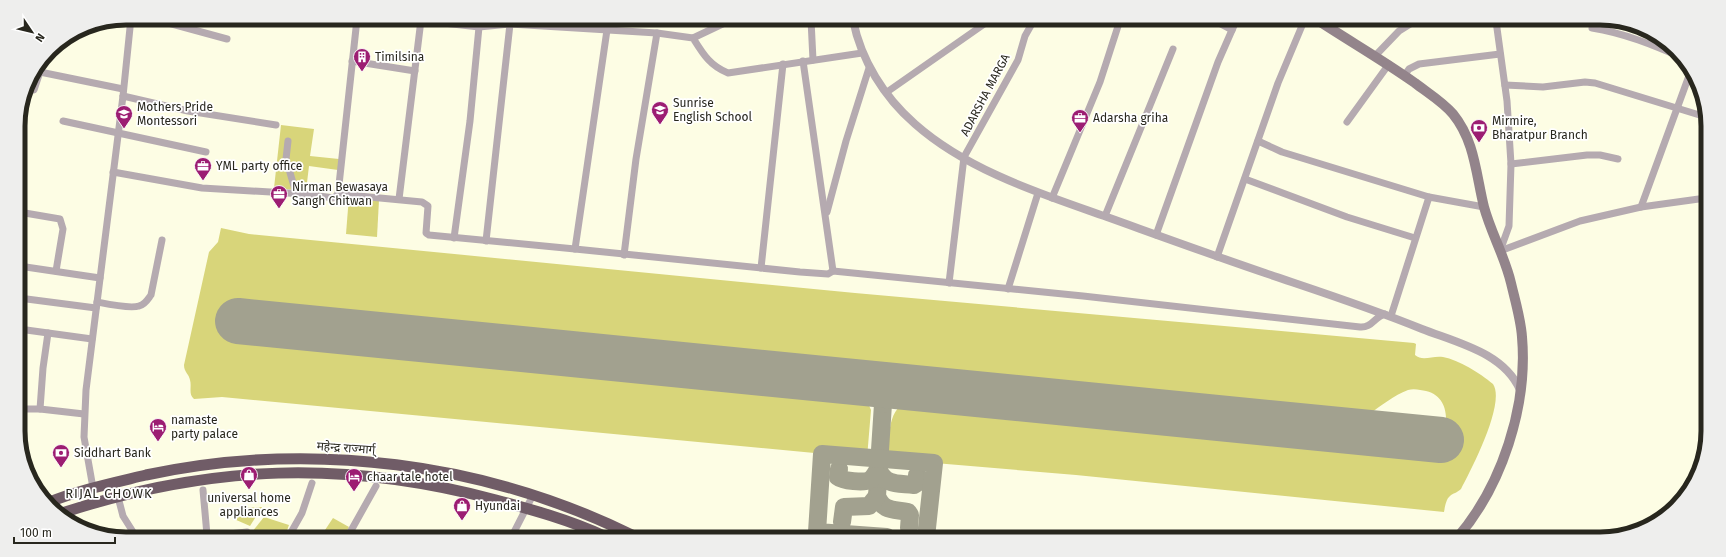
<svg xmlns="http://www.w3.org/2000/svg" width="1726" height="557" viewBox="0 0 1726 557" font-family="'Fira Sans','Noto Sans Devanagari',sans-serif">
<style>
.green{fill:#d8d57a}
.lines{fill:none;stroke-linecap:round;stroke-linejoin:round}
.taxiway{stroke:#a2a18f;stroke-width:18}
.runway{stroke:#a2a18f;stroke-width:46}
.minor{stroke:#b5aab0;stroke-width:7}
.tertiary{stroke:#b5aab0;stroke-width:8}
.secondary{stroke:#93848b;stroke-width:10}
.trunk{stroke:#705c67;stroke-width:11}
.labels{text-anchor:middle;stroke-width:3.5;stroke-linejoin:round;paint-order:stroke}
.poi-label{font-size:12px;fill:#28271e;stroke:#fff;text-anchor:start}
.street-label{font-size:12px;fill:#28271e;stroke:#fff}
.neighbourhood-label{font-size:13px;letter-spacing:1px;fill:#28271e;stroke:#fff}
.rim{fill:none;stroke:#28271e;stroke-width:5}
</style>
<rect width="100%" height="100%" fill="#fdfde4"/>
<!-- green -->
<g class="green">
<path d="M 281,125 L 314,129 L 310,156 L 339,159 L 338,170 L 309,166 L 306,191 L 274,188 Z"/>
<path d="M 349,196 L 379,200 L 377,237 L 346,234 Z"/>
<path d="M 221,228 L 249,234 L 855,293 L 1414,343 L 1416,344 L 1415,355 C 1423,362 1433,355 1443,357 C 1459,360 1480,373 1493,384 C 1506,403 1471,470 1461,489 C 1457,493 1453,493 1450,496 C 1446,499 1445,507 1444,512 L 1076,475 L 887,459 C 890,437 886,406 912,400 L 1442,452 C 1446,431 1454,398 1426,391 C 1421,390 1414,388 1408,390 C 1394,395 1381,406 1369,414 L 235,303 L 233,333 L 859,395 L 867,401 L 871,410 L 867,458 L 222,397 L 194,399 C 188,394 192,387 190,380 C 189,374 184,372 184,365 L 209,252 L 218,242 Z"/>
<path d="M 262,507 L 250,526 L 234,519 L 237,508 Z"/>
<path d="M 264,517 L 289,525 L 285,536 L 256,536 L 252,532 Z"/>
<path d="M 333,518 L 349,527 L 344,536 L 321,536 Z"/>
</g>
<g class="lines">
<!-- taxiway -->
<g class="taxiway">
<path d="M 864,383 C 875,387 881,393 883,404 L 877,496 C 883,512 894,509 908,512 L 910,515 L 909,528"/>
<path d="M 883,404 C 887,391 896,388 909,387"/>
<path d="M 839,469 L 838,477 C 843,481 864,483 870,480 C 874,477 876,473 878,469 C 886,486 897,483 914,485 L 917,483 L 917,475"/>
<path d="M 842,522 L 844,507 L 869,506 L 877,496"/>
<path d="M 887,537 L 817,532 L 822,454 L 934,463 L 926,537"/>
</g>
<!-- runway -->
<path class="runway" d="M 238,321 L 1441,440"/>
<!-- minor -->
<g class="minor">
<path d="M 150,18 L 227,39"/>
<path d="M 408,19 L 479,27 L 510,24 L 657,33 L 693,38 C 703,54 710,66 728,73 L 862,53"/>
<path d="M 811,20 L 813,60"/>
<path d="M 1215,21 L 1232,30"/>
<path d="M 1496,21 L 1507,101 L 1511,164 L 1509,226 L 1500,251"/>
<path d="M 1328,27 L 1334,21"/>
<path d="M 1592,28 C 1624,33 1653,45 1683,58"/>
<path d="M 693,38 L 731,20"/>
<path d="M 1375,56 L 1399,31 L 1415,21"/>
<path d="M 352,61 L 415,71"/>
<path d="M 803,61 L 833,271"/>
<path d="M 40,64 L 40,72 L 123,89"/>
<path d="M 1404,76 L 1409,69 L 1419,64 L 1500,54"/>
<path d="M 1505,85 L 1543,87 L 1585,82 L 1595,83 L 1706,117"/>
<path d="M 25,90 L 34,90 L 40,72"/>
<path d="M 887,92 L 990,20"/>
<path d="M 123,96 L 188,111 L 276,125"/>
<path d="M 63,121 L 206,152"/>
<path d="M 1347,122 L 1389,64"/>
<path d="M 288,141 L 286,159 L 296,193"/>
<path d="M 1258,141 L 1282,152 L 1429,197"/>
<path d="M 1511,164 L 1587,155 L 1600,155 L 1618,159"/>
<path d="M 113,172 L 202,188 L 304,194 L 334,198 L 338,194 L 422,202 L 428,206 L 426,233 L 429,235 L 575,249 L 607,30"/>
<path d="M 1245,179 L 1347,217 L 1415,238"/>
<path d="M 19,187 L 21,192 L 19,207"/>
<path d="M 338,194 L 357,19"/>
<path d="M 1052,198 L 1100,82 L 1120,20"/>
<path d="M 399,199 L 421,20"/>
<path d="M 1641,207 L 1690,73"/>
<path d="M 19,212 L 60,219 L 63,229 L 56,271"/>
<path d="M 827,212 L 846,141 L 869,68"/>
<path d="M 1105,216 L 1173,49"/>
<path d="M 1156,235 L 1218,62 L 1236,21"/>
<path d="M 454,238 L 470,121 L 479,27"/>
<path d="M 486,241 L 510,24"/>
<path d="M 575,249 L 800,272 L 828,274 L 833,271 L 1083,296 L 1360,327 C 1372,328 1374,317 1385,314"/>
<path d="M 1500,251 L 1580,221 L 1641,207 L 1706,198"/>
<path d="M 624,255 L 636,159 L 657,33"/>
<path d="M 1217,257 L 1278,83 L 1304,21"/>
<path d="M 19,266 L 100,278"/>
<path d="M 761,268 L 783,64"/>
<path d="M 949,283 L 964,157 L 1018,60 L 1025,36 L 1034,20"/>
<path d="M 1008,289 L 1038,193"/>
<path d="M 19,298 L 96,308"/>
<path d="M 97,302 C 107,304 130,309 139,306 C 145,305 148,299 151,295 L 162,240"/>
<path d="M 1391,316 L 1429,197 L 1484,207"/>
<path d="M 19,329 L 92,339"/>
<path d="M 20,409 L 40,409 L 43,368 L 48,333"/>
<path d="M 40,409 L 84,414"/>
<path d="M 93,488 L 84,437 L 86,390 L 123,96 L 131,18"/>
<path d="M 203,490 L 207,535"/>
<path d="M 118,497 L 123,516 L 135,535"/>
<path d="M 211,536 L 247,532"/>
<path d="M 289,536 L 302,513 L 312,483"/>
<path d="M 348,536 L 376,486"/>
<path d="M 512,536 L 533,495"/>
</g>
<!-- tertiary -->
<path class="tertiary" d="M 853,20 C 861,60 884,97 915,124 C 968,171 1042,194 1107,217 C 1160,236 1212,255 1265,273 C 1318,291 1371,308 1422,329 C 1458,343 1504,353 1520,390"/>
<!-- secondary -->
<path class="secondary" d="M 1319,21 C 1351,42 1384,61 1415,83 C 1428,93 1443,102 1453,114 C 1475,141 1476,175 1484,207 C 1491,233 1505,257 1511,283 C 1515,300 1521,320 1522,337 C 1528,406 1502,486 1457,538"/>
<!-- trunk -->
<g class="trunk">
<path d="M 47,503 C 79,490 113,483 146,475 C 310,440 486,462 636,537"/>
<path d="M 62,513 C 211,464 345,460 496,500 C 533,510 570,520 604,536"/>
</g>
</g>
<!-- icons -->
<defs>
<symbol id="building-pin" viewBox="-11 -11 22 30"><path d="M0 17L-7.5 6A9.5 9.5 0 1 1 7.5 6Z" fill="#9c1d72" stroke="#fff"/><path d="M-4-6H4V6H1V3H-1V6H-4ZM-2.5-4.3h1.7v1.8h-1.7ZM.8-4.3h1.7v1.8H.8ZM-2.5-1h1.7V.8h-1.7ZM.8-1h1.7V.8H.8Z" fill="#fff"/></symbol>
<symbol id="school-pin" viewBox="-11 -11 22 30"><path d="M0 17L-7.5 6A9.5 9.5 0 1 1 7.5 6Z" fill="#9c1d72" stroke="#fff"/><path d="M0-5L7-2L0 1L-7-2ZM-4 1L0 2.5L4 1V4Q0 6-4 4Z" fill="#fff"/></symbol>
<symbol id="office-pin" viewBox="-11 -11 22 30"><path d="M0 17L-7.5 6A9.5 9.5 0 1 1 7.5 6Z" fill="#9c1d72" stroke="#fff"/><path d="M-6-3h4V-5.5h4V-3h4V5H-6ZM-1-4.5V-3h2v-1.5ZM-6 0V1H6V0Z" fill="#fff"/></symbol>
<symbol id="bank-pin" viewBox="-11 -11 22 30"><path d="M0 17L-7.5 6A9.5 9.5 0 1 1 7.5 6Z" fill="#9c1d72" stroke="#fff"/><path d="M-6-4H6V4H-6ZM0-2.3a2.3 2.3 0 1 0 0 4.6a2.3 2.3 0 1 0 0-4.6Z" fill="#fff"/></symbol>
<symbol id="hotel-pin" viewBox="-11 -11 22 30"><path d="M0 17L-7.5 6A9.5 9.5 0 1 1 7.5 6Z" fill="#9c1d72" stroke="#fff"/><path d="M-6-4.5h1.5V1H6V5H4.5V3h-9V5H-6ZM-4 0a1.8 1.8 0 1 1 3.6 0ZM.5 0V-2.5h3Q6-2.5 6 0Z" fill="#fff"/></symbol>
<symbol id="shop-pin" viewBox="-11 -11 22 30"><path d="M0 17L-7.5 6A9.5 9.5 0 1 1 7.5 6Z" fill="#9c1d72" stroke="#fff"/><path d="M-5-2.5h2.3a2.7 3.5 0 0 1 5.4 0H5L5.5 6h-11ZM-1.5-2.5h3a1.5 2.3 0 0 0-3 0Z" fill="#fff"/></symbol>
</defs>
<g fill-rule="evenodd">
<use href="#building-pin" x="352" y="47" width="20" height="27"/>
<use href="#school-pin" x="650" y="100" width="20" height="27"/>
<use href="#school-pin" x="114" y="104" width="20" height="27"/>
<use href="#office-pin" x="1070" y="108" width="20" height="27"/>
<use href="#bank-pin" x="1469" y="118" width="20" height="27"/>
<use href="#office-pin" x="193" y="156" width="20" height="27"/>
<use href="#office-pin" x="269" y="184" width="20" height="27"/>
<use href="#hotel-pin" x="148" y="417" width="20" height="27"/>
<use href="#bank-pin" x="51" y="443" width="20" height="27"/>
<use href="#shop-pin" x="239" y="465" width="20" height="27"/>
<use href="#hotel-pin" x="344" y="467" width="20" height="27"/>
<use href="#shop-pin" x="452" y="496" width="20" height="27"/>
</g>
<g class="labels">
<!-- poi labels -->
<g class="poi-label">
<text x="375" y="61">Timilsina</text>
<text x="673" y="107">Sunrise<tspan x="673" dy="14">English School</tspan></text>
<text x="137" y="111">Mothers Pride<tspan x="137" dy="14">Montessori</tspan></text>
<text x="1093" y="122">Adarsha griha</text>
<text x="1492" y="125">Mirmire,<tspan x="1492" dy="14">Bharatpur Branch</tspan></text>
<text x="216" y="170">YML party office</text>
<text x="292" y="191">Nirman Bewasaya<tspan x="292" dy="14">Sangh Chitwan</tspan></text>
<text x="171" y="424">namaste<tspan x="171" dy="14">party palace</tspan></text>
<text x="74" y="457">Siddhart Bank</text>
<text x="367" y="481">chaar tale hotel</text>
<text x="249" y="502" text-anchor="middle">universal home<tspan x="249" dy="14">appliances</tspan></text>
<text x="475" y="510">Hyundai</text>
</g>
<!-- street labels -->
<g class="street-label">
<text transform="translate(985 95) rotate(-62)" y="4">ADARSHA MARGA</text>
<text transform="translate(346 448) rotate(4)" y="4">महेन्द्र राज्मार्ग्</text>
</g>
<!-- neighbourhood labels -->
<g class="neighbourhood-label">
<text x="109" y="498">RIJAL CHOWK</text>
</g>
</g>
<!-- crop -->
<path d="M0 0H1726V557H0ZM126 25H1600A101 101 0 0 1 1701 126V431A101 101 0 0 1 1600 532H126A101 101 0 0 1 25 431V126A101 101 0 0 1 126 25Z" fill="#eeeeed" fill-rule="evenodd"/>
<path class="rim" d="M126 25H1600A101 101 0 0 1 1701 126V431A101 101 0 0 1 1600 532H126A101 101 0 0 1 25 431V126A101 101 0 0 1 126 25Z"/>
<!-- north arrow -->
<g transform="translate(32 32) rotate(125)" stroke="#ffffff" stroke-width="3" paint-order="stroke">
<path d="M0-3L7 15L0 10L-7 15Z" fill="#28271e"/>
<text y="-6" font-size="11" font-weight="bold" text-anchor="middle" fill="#28271e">N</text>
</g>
<!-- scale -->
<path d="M14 537v6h101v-6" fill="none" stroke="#28271e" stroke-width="2"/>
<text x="20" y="537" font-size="12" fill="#28271e" stroke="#ffffff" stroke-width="3" paint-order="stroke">100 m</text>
</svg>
